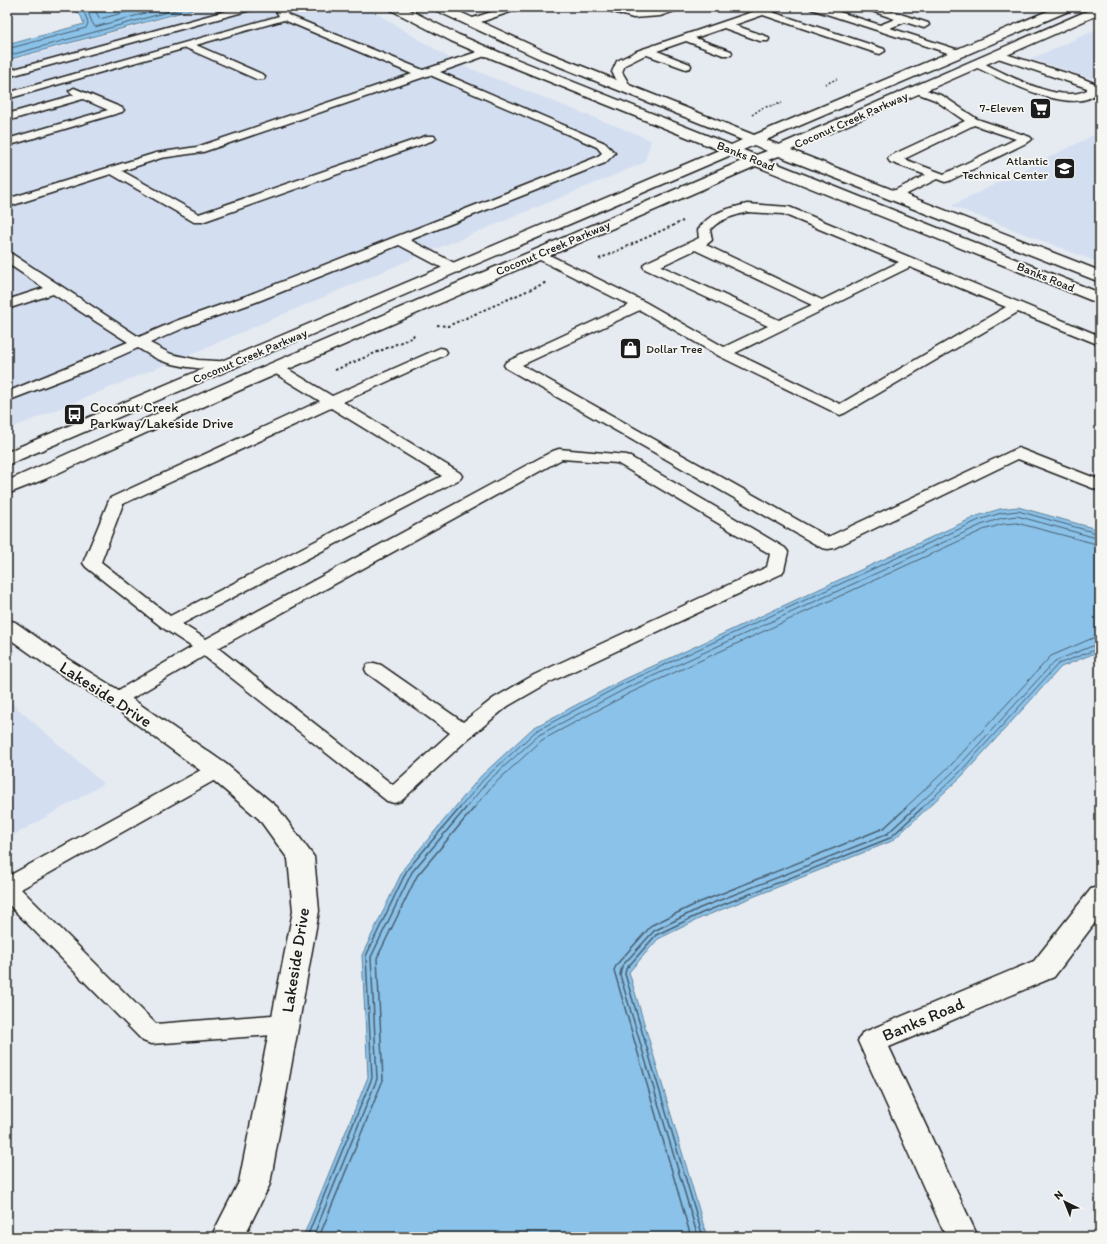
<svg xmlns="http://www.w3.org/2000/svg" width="1107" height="1244" viewBox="0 0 1107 1244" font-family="Itim,sans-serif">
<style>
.built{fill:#d3def0}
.water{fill:#8bc2e9;stroke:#5f8097}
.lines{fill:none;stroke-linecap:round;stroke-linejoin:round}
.shore-far1{stroke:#485e6e;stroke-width:1}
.shore{stroke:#485e6e;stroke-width:1.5}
.lane-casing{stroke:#1c1c1c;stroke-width:3}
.street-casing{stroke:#1c1c1c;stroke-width:3}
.secondary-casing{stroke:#1c1c1c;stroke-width:3}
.path-far1{stroke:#1c1c1c;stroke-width:1.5;stroke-dasharray:2 2;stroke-linecap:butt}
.path{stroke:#1c1c1c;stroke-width:2;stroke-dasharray:2.5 2.5;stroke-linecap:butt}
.lane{fill:#f6f6f2;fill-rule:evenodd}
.street{fill:#f6f6f2;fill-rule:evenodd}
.secondary{fill:#f6f6f2;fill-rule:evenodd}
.labels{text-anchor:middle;stroke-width:3.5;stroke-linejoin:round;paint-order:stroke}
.far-poi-label{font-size:12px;fill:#1c1c1c;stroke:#f6f6f2;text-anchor:end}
.far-street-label{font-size:12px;fill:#1c1c1c;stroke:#f6f6f2}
.poi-label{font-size:14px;fill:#1c1c1c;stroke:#f6f6f2;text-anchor:start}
.near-street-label{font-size:17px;fill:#1c1c1c;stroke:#f6f6f2}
</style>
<rect width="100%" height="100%" fill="#e6ebf1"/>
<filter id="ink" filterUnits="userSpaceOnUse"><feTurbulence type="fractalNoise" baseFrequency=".025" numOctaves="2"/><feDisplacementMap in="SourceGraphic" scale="8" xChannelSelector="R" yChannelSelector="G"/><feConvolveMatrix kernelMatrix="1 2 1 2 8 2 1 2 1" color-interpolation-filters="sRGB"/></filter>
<g filter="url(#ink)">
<!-- built -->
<g class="built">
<path d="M 207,7 L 366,7 L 461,65 L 651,140 L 644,163 L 412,259 L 191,354 L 7,430 L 7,62 Z"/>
<path d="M 1100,28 L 1100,81 L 1031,59 Z"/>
<path d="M 1100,132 L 1100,263 L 952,206 L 955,204 Z"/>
<path d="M 7,699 L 104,784 L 7,839 Z"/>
</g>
<!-- water -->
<g class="water">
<path d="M 72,7 L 201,7 L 7,60 L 7,45 L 84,24 L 81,16 Z"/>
<path d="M 1018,507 L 1100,530 L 1100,651 L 1061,667 L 963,775 L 892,841 L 703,917 L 658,939 L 629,972 L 707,1237 L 303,1237 L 368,1077 L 362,955 L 404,868 L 481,776 L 533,728 L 623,680 L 977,516 L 1000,509 Z"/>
</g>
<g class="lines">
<!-- shore-far1 -->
<g class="shore-far1">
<path d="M 85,7 C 90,13 90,21 95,27 L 167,7"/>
<path d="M 93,7 L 100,19 L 144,7"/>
<path d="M 7,49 L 86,28 L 88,23 L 85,14 L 78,7"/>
<path d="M 7,56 L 186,7"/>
<path d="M 459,809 L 484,779 L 536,731 L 625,683 L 979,520 L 1001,513 L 1018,511 L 1100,534"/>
<path d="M 465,809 L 487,782 L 539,735 L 627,688 L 981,525 L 1002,518 L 1017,516 L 1100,539"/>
<path d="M 473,809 L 492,786 L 542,740 L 630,693 L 983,530 L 1003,524 L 1017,523 L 1100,545"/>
<path d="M 904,809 L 952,764 L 1051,656 L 1093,638 L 1100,637"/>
<path d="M 914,809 L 956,769 L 1055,661 L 1100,643"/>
<path d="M 921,809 L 960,772 L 1058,664 L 1100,648"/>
</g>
<!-- shore -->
<g class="shore">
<path d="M 307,1237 L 372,1078 L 366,956 L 407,870 L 460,808"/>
<path d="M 313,1237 L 377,1079 L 371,957 L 412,872 L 466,808"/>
<path d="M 319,1237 L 383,1080 L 377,958 L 417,876 L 474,808"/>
<path d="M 691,1237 L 614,970 L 617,964 L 652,925 L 698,903 L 884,828 L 906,808"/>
<path d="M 698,1237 L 620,975 L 622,966 L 654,931 L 700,908 L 887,834 L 915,808"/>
<path d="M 703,1237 L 625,974 L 626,969 L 656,935 L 702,913 L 890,838 L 922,808"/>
</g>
<defs>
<g id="lane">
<path d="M 240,7 L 256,7 L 254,9 L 7,77 L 7,71 Z"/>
<path d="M 274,7 L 282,7 L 288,15 L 423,70 L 483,50 L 491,50 L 492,52 L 491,54 L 440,72 L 605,143 L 615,153 L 605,163 L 410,240 L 460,266 L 462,269 L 460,272 L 450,272 L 399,245 L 256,302 L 186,327 L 150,343 L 171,354 L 198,360 L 234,362 L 236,365 L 234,368 C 217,372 177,367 160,360 C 153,357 145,352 138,348 L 93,368 L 7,401 L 7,392 L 128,342 L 53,294 L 7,309 L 7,300 L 44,288 L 7,263 L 7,253 L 12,254 L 139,337 L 176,321 L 246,296 L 597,157 L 602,153 L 597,147 L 430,75 L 203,152 L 161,158 L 122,171 L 199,214 L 426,136 L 434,136 L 436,138 L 434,140 L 202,222 L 194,222 L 111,174 L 7,207 L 7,199 L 156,153 L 197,147 L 412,74 L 284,20 L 196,45 L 264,75 L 265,77 L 264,79 L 256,79 L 186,48 L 7,99 L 7,93 L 279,16 Z"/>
<path d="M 506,7 L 521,7 L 519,9 L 475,24 L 467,24 L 466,22 L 467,20 Z"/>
<path d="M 602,7 L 617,7 L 634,12 L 659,10 L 668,7 L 682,7 L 680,9 L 660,16 L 633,18 L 604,9 Z"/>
<path d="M 767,7 L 782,7 L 780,9 L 772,12 L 884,49 L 885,51 L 880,54 L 876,53 L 763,15 L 734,25 L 768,37 L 769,39 L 768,41 L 760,41 L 724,28 L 695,38 L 731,51 L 732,53 L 731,55 L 723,55 L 686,41 L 657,51 L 690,64 L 691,66 L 690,68 L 686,69 L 647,55 L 645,55 L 625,65 L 622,72 L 632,89 L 627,92 L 623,91 L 612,72 L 617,61 L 637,51 Z"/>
<path d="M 809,7 L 824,7 L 880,25 L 895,19 L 866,9 L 864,7 L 879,7 L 928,23 L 929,25 L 924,28 L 905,22 L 890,28 L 962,51 L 963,53 L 962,55 L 954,55 L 811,9 Z"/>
<path d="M 999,52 L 1079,77 L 1096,84 L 1098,91 C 1077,120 998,77 973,66 L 972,64 L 973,62 L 981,62 C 1007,74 1059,105 1087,90 L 1087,88 L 995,57 L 994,55 L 995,53 Z"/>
<path d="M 918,87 L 943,96 L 977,119 L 1030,137 L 1032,139 L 1030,141 L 949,181 L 945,182 L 937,179 L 897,199 L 889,199 L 887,196 L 889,193 L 926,175 L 890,162 L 888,159 L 890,156 L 965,121 L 935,100 L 914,92 L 913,90 ZM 974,125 L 1016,139 L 944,174 L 904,159 Z"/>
<path d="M 74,88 L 122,108 L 124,110 L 122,112 L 7,146 L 7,139 L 108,110 L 83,99 L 7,121 L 7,114 L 74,95 L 69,91 Z"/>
<path d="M 747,204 L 789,207 L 1100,336 L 1100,345 L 1018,312 L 845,413 L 840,415 L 719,356 L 640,310 L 522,365 L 828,537 L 1018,448 L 1100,480 L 1100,491 L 1018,459 L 834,548 L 828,549 L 822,548 L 506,368 L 504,365 L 506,362 L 629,305 L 534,257 L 532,254 L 534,251 L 539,250 L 645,302 L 724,347 L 768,326 L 645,269 L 643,266 L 645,263 L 699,238 L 698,230 C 710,212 727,209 747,204 ZM 747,212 L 783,214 L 899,262 L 822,300 L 706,245 L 712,240 L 710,230 C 719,219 734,216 747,212 ZM 695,250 L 812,305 L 779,320 L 661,266 ZM 910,267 L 1006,307 L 840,404 L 735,353 Z"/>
<path d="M 440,348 L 445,349 L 447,352 L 445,355 L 343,402 L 460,473 L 462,476 L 460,479 L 182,624 L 206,639 L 553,451 L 559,449 L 627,455 L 785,548 L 788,552 L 784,570 L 781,574 L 548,683 L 508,706 L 470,737 L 401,801 L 394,803 L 387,801 L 204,656 L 124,703 L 117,705 L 110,703 L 107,699 L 110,695 L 192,647 L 163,628 L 86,567 L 83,563 L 110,498 L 320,401 L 271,371 L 269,368 L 271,365 L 276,364 L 281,365 L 332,396 ZM 331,408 L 442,476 L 170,616 L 101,562 L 123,504 ZM 562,459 L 617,463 L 770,554 L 767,567 L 534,675 L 494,698 L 463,722 L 381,665 L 374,663 L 367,665 L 365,669 L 367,673 L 450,733 L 393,785 L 218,648 Z"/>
<path d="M 217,763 L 224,765 L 227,770 L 224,775 L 21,889 L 156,1024 L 285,1014 L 293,1017 L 297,1024 L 293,1031 L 285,1034 L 151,1044 L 143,1041 L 7,903 L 7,877 L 210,765 Z"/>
</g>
<g id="street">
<path d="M 7,620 L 15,622 L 68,659 L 125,694 L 226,764 L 277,807 L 314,857 L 319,911 L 270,1184 L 244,1237 L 211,1237 L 239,1182 L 293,911 L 288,859 L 259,819 L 208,776 L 109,704 L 52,669 L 7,637 Z"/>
<path d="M 1100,886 L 1100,916 L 1054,977 L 889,1047 L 978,1237 L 946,1237 L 858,1041 L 862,1033 L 1034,961 L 1091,889 Z"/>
</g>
<path id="secondary" d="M 389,7 L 404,7 L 459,35 L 501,53 L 731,145 L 742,140 L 536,57 L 435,10 L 433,7 L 449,7 L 544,51 L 754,135 L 1057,7 L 1073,7 L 1071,10 L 766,140 L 779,145 L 1096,7 L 1100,7 L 1100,14 L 791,150 L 1100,271 L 1100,282 L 779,156 L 768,160 L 1100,293 L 1100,304 L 756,166 L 229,395 L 45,479 L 7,494 L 7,481 L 216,387 L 744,160 L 731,155 L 7,465 L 7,452 L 719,150 L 493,59 L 451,41 L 391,10 ZM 754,145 L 767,151 L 756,155 L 743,150 Z"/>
</defs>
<!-- lane casing -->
<use href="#lane" class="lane-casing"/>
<!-- street casing -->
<use href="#street" class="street-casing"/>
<!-- secondary casing -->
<use href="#secondary" class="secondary-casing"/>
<!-- path-far1 -->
<g class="path-far1">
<path d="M 825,84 L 837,79"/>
<path d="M 752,115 L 762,108 L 782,103"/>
</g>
<!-- path -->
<g class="path">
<path d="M 599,259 L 683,221"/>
<path d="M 437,325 L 448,326 L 547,282"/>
<path d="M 335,370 L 413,337 L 414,334"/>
</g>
<!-- lane -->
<use href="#lane" class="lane"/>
<!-- street -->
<use href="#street" class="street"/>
<!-- secondary -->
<use href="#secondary" class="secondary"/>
</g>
</g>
<!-- icons -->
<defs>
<symbol id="supermarket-square" viewBox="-11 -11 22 22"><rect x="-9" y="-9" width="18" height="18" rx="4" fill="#1c1c1c" stroke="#f6f6f2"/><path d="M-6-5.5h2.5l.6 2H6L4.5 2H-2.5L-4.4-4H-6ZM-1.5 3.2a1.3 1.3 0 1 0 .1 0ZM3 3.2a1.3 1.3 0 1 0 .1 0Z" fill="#fff"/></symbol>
<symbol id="school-square" viewBox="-11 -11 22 22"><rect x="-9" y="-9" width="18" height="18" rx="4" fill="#1c1c1c" stroke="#f6f6f2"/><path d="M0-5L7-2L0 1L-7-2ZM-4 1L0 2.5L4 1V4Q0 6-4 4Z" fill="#fff"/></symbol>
<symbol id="shop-square" viewBox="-11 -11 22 22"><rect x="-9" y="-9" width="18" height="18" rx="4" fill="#1c1c1c" stroke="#f6f6f2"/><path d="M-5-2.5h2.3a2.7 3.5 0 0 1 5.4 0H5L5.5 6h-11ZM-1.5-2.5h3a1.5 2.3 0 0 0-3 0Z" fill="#fff"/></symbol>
<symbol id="bus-square" viewBox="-11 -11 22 22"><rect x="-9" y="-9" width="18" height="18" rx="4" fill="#1c1c1c" stroke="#f6f6f2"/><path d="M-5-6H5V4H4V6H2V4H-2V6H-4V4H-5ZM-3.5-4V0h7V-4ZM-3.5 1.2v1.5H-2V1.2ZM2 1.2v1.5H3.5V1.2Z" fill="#fff"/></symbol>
</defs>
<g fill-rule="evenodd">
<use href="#supermarket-square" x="1028" y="96" width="25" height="25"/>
<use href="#school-square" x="1052" y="156" width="25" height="25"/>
<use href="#shop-square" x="618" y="336" width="25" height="25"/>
<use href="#bus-square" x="62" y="402" width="25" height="25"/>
</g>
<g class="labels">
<!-- far-poi labels -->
<g class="far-poi-label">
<text x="1024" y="112">7-Eleven</text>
<text x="1048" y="165">Atlantic<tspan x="1048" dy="14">Technical Center</tspan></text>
<text x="646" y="353" text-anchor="start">Dollar Tree</text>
</g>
<!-- far-street labels -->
<g class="far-street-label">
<text transform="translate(851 120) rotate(-24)" y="4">Coconut Creek Parkway</text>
<text transform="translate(746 156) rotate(22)" y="4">Banks Road</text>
<text transform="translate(553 248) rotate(-23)" y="4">Coconut Creek Parkway</text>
<text transform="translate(1046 277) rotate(22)" y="4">Banks Road</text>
<text transform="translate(250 356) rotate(-23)" y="4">Coconut Creek Parkway</text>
</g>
<!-- poi labels -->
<g class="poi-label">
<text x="90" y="412">Coconut Creek<tspan x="90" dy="16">Parkway/Lakeside Drive</tspan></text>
</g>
<!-- near-street labels -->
<g class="near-street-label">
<text transform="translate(106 694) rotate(33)" y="6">Lakeside Drive</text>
<text transform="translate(295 960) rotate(-81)" y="6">Lakeside Drive</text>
<text transform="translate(923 1019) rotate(-23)" y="6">Banks Road</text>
</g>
</g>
<!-- margin -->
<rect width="1107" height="1244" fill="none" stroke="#f6f6f2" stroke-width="24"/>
<rect x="12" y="12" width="1083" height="1220" fill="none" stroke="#1c1c1c" stroke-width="1.5" filter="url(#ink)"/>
<!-- north arrow -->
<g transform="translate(1065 1202) rotate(317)" stroke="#f6f6f2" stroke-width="3" paint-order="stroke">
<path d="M0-3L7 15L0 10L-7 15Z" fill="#1c1c1c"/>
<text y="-6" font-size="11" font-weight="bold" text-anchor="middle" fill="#1c1c1c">N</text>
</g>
</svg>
